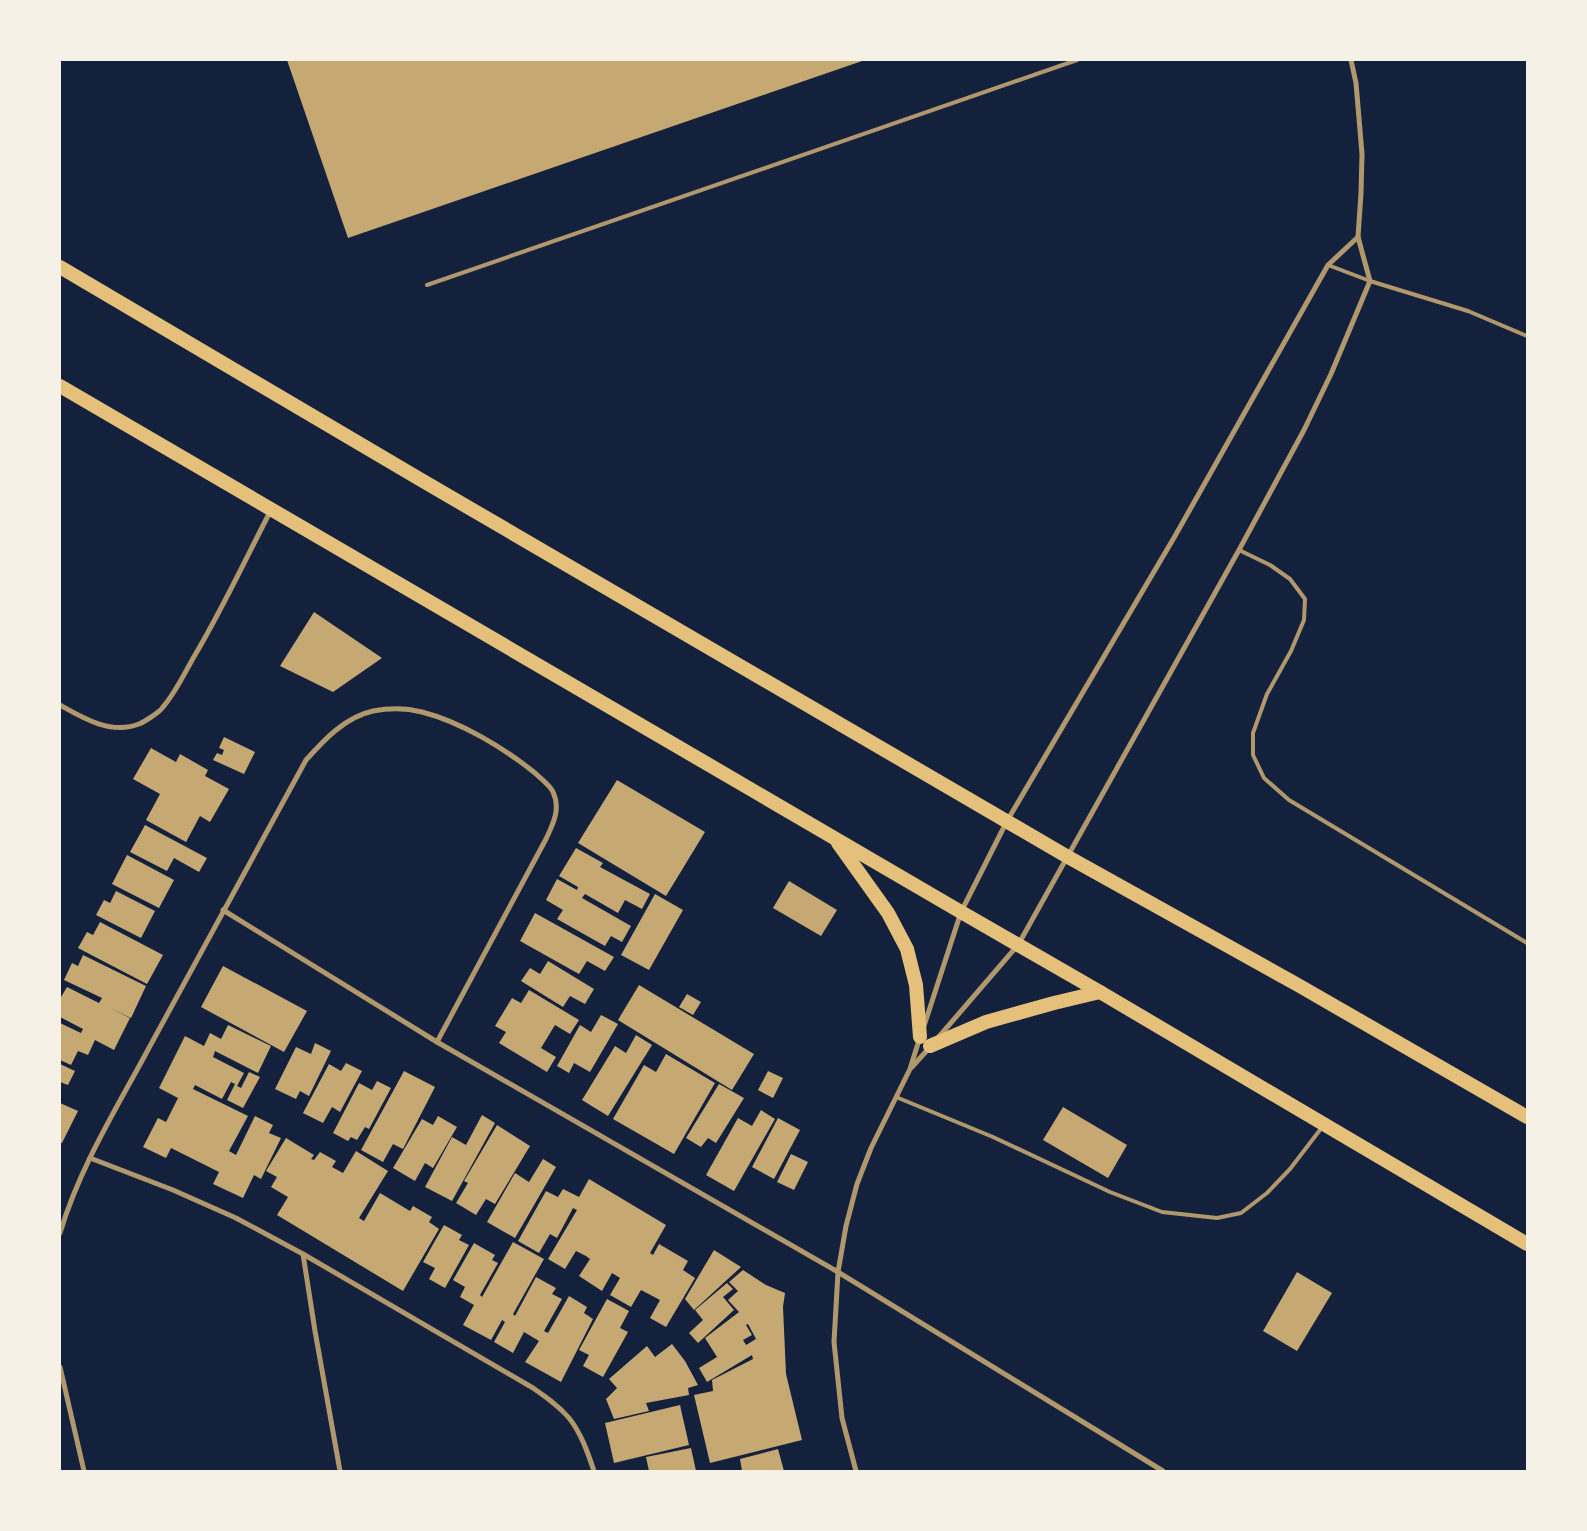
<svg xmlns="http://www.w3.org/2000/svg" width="1587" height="1531" viewBox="0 0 1587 1531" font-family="'Archivo Narrow',sans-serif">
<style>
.building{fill:#c6a872;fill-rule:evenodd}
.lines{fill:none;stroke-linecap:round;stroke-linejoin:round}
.service{stroke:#b1986c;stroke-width:4}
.minor{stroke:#b1986c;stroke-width:5}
.trunk{stroke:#e5c07b;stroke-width:14}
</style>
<rect width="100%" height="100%" fill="#14213d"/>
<!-- building -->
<g class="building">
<path d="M 287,60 L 865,60 L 348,238 Z"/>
<path d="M 314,612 L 382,658 L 333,692 L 280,666 Z"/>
<path d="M 224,737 L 255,752 L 244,774 L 213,760 L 217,753 L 222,755 L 224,750 L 219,748 Z"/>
<path d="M 151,748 L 176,762 L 180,754 L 208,770 L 205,776 L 229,789 L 210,822 L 200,816 L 186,842 L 146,820 L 160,794 L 133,779 Z"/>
<path d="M 617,780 L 705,832 L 666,896 L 578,843 Z"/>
<path d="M 145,825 L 207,858 L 199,872 L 174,858 L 167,871 L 130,852 Z"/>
<path d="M 576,848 L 603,863 L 600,867 L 650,894 L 642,909 L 625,900 L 618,913 L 585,894 L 582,898 L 631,926 L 622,942 L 611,936 L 605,946 L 557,919 L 563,910 L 546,900 L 557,879 L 577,890 L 578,887 L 559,876 Z"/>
<path d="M 127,855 L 174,880 L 159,908 L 112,884 Z"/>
<path d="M 789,881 L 837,910 L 821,936 L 773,908 Z"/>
<path d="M 116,891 L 155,911 L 141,938 L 96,915 L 104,900 L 110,903 Z"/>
<path d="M 655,894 L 683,910 L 649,970 L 621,955 Z"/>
<path d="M 535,913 L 614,957 L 605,971 L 587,961 L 579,974 L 520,941 Z"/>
<path d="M 100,922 L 163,955 L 147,984 L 78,948 L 87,932 L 93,935 Z"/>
<path d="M 83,955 L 146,986 L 131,1018 L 110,1008 L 130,1018 L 114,1050 L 95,1040 L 88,1055 L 78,1051 L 71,1065 L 60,1060 L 60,1023 L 81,1033 L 83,1029 L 60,1017 L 60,997 L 61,997 L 67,987 L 99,1003 L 102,998 L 64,980 L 72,963 L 78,966 Z"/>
<path d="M 548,961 L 594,989 L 585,1004 L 570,996 L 563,1007 L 521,981 L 530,968 L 540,974 Z"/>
<path d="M 223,966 L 307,1011 L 284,1052 L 201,1007 Z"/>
<path d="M 639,985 L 754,1054 L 732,1090 L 618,1020 Z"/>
<path d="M 529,990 L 579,1020 L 570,1034 L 555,1025 L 541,1048 L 556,1057 L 547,1072 L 499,1043 L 506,1032 L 495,1026 L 512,998 L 521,1003 Z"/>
<path d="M 687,994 L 701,1002 L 693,1015 L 679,1007 Z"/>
<path d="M 601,1015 L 618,1024 L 590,1072 L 574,1063 L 569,1073 L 557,1066 L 580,1025 L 591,1032 Z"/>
<path d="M 228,1025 L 271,1046 L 258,1073 L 215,1051 L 213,1057 L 244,1073 L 237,1086 L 241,1088 L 249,1072 L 260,1077 L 243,1108 L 227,1100 L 235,1084 L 231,1082 L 222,1099 L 195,1085 L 193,1089 L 248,1116 L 229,1151 L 236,1155 L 255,1116 L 273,1125 L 269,1133 L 281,1138 L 261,1179 L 254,1175 L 243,1198 L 213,1184 L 219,1172 L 171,1148 L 166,1158 L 143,1147 L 158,1118 L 166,1122 L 178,1098 L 159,1088 L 185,1036 L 204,1046 L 210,1033 L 221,1039 Z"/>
<path d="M 636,1035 L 652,1045 L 608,1116 L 582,1100 L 615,1046 L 626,1053 Z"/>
<path d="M 315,1043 L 331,1051 L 309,1096 L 300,1091 L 296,1099 L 275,1089 L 296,1047 L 311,1054 Z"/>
<path d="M 666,1054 L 715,1083 L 674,1154 L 613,1119 L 644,1065 L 656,1072 Z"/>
<path d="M 346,1063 L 362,1071 L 340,1112 L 332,1107 L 323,1123 L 303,1113 L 329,1064 L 341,1071 Z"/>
<path d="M 60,1064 L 75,1071 L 68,1085 L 60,1082 Z"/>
<path d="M 404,1071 L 435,1087 L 403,1149 L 393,1144 L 383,1162 L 361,1150 Z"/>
<path d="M 768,1071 L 783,1078 L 773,1098 L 758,1090 Z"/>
<path d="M 377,1081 L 391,1088 L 369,1129 L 365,1127 L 357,1140 L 351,1137 L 348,1141 L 333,1133 L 359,1083 L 372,1090 Z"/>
<path d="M 719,1084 L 744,1098 L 716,1143 L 708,1138 L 701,1147 L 686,1138 Z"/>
<path d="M 60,1103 L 78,1111 L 62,1143 L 60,1142 Z"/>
<path d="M 1063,1107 L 1127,1145 L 1108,1178 L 1043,1140 Z"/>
<path d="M 761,1110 L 775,1119 L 734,1191 L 706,1175 L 738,1118 L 752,1126 Z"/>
<path d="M 482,1115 L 495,1123 L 452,1201 L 425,1187 L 452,1137 L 466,1145 Z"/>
<path d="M 438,1116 L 457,1127 L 433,1168 L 425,1163 L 415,1181 L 393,1168 L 422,1119 L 433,1125 Z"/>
<path d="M 778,1118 L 800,1130 L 774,1179 L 752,1167 Z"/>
<path d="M 497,1125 L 530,1146 L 495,1204 L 486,1199 L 476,1215 L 456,1203 L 468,1183 L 464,1181 Z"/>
<path d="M 286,1138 L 314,1155 L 311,1159 L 314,1160 L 320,1152 L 336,1161 L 332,1167 L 343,1173 L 356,1151 L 388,1171 L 359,1218 L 364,1221 L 380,1193 L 410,1211 L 413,1206 L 432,1217 L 429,1222 L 439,1229 L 403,1291 L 277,1215 L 288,1197 L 271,1187 L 277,1177 L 266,1171 Z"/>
<path d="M 791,1154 L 808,1162 L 794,1190 L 777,1182 Z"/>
<path d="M 543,1159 L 556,1167 L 515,1238 L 487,1222 L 515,1173 L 529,1182 Z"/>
<path d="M 589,1179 L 666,1225 L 650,1253 L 653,1255 L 659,1244 L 688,1261 L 683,1270 L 695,1278 L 666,1327 L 650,1318 L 660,1300 L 641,1290 L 631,1307 L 610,1295 L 620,1278 L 612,1273 L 602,1291 L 579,1276 L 590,1259 L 586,1256 L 576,1251 L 565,1269 L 548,1259 L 577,1210 L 573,1208 L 557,1238 L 550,1234 L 539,1253 L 518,1241 L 546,1191 L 558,1197 L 563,1189 L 579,1197 Z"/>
<path d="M 444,1225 L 462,1235 L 459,1240 L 469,1245 L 445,1288 L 429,1279 L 435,1268 L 423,1262 Z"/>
<path d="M 513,1242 L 544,1259 L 513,1314 L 515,1316 L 536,1277 L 556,1288 L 552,1294 L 562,1299 L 544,1331 L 548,1333 L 569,1296 L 587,1307 L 584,1313 L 593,1319 L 561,1382 L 525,1362 L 539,1341 L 524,1332 L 513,1353 L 494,1342 L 505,1322 L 502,1320 L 491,1340 L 463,1325 L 474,1305 L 460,1297 L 465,1287 L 453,1280 L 474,1243 L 495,1255 L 492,1260 L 498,1263 L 480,1295 L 482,1297 Z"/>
<path d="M 714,1250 L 741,1267 L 694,1310 L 685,1299 Z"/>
<path d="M 743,1270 L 766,1285 L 785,1293 L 783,1307 L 786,1374 L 802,1440 L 710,1463 L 694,1395 L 713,1391 L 712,1380 L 753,1359 L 752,1355 L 707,1382 L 699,1368 L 717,1357 L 705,1338 L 739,1312 L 728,1300 L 738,1291 L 729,1282 ZM 748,1324 L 756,1339 L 746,1345 L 743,1340 L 752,1335 L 746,1325 Z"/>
<path d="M 1297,1272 L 1332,1293 L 1297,1351 L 1263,1331 Z"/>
<path d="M 727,1283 L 733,1289 L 723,1297 L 734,1310 L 698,1343 L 689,1333 L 703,1320 L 695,1310 Z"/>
<path d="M 607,1299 L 629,1311 L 620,1328 L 628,1332 L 603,1377 L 583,1366 L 589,1355 L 579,1350 Z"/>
<path d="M 672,1344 L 685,1361 L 698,1385 L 688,1388 L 689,1395 L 646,1403 L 649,1411 L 614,1419 L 606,1399 L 617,1388 L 609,1379 L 647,1346 L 655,1357 Z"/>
<path d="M 680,1405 L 689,1445 L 614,1463 L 605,1423 Z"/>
<path d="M 691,1448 L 696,1471 L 649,1471 L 646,1457 Z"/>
<path d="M 778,1449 L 784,1471 L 742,1471 L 740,1459 Z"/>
</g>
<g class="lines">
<!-- service -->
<g class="service">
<path d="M 1328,265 L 1370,281 L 1468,311 L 1527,336"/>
<path d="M 427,285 L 1077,60"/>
<path d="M 1239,550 L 1270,565 L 1290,579 L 1305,599 L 1304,620 L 1291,651 L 1267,694 L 1253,733 L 1253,755 L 1264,778 L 1289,800 L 1527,943"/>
<path d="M 896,1097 L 993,1137 L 1110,1192 L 1162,1212 L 1217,1218 L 1241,1213 L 1267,1193 L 1290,1169 L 1323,1126"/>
</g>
<!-- minor -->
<g class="minor">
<path d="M 60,705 C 83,718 111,735 139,724 C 144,722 160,712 163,707 C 176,692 185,672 195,655 C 223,608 246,558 271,510"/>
<path d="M 223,910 L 437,1042 L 838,1272 L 1163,1471"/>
<path d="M 924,1026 L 961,912 L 1007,821 L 1175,536 L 1328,265 L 1358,237"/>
<path d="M 937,1039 L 1018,945 L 1239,550 L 1304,430 L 1331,374 L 1370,281 L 1358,237 L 1361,193 L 1362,154 L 1356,83 L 1351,60"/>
<path d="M 912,1067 L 930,1047"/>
<path d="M 90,1158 L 173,1190 L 236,1218 L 303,1254 L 533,1388 C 546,1397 559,1406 569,1418 C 581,1433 588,1453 594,1471"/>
<path d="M 60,1233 C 80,1166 118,1106 150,1046 C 202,950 254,855 306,760 C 324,740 345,717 373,711 C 388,708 407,708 422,712 C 461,722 504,748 535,773 C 541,779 550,785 553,792 C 561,809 553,824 546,839 L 437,1042"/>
<path d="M 303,1254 L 315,1331 L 340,1471"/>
<path d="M 60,1367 L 84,1471"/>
<path d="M 856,1471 L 842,1418 L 834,1342 L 838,1272 L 846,1226 L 857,1184 L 871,1148 L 910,1069 L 920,1037"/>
</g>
<!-- trunk -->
<g class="trunk">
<path d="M 60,267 L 423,481 L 1068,857 L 1298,985 L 1527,1117"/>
<path d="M 60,386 L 961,912 L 1100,992 L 1527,1244"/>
<path d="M 838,843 L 888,913 L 907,949 L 916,985 L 920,1037"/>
<path d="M 930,1046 L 986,1022 L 1054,1003 L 1100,992"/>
</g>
</g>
<!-- border -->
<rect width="1587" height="1531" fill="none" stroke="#f6f1e7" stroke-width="122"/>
</svg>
